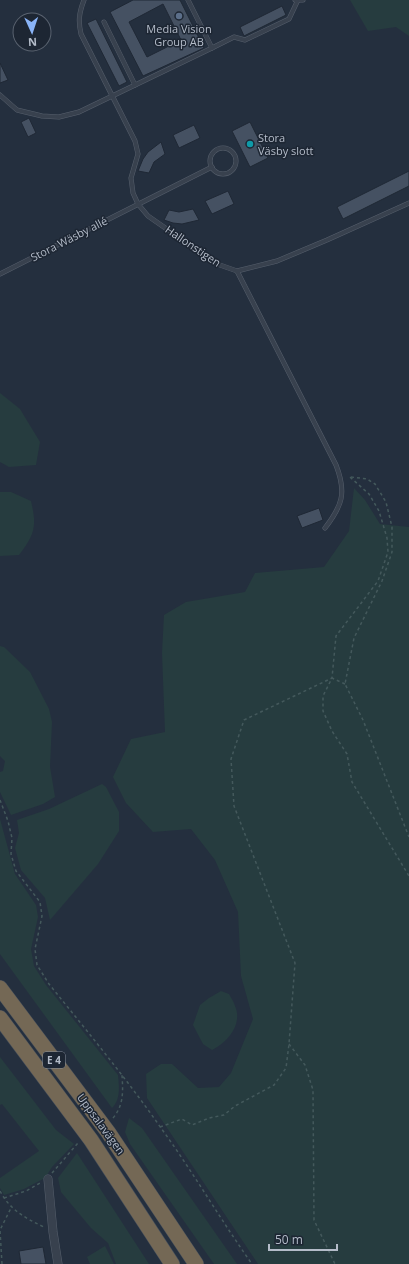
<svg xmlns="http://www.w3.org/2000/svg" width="409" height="1264" viewBox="0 0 409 1264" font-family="'Open Sans',sans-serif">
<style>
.green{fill:#263c3f}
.building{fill:#455162;stroke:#1f2835;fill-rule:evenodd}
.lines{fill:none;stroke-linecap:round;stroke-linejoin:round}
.service-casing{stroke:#565f6c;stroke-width:5}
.minor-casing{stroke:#565f6c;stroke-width:9}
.motorway-casing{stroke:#434c59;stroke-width:16}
.path{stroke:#44595c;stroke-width:1.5;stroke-dasharray:3 3;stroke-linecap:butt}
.service{stroke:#38414e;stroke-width:4}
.minor{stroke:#38414e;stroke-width:8}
.motorway{stroke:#746855;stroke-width:15}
.service-dot{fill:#5c6f8a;stroke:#1d2633;stroke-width:1.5}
.culture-dot{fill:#0f9aa8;stroke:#1d2633;stroke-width:1.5}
.labels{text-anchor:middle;stroke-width:3;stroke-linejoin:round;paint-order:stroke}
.shield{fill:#1d2633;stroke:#878f9c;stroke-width:1}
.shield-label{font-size:10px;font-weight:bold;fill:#b4bcc9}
.poi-label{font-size:11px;fill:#b4bcc9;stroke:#1d2633}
.street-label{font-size:11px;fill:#b4bcc9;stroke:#1d2633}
</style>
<rect width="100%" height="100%" fill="#242f3e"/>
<!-- green -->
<g class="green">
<path d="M 350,0 L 409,0 L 409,36 L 396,27 L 368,31 Z"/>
<path d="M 0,393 L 20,409 L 40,442 L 36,465 L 9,467 L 0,462 Z"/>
<path d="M 354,488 L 365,500 L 380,524 L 409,527 L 409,1264 L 258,1264 L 147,1098 L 146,1074 L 161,1064 L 172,1064 L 198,1088 L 219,1087 L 231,1073 L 253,1019 L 241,976 L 238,912 L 215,860 L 191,829 L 153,832 L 126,803 L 113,777 L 131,739 L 165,732 L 162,653 L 164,615 L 186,602 L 245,592 L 255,573 L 324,567 L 349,531 Z"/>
<path d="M 0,492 L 11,492 L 31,501 C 37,526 35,534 19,555 L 0,556 Z"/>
<path d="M 0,646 L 4,647 L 30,672 L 49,709 L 52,722 L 50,767 L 55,797 L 43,804 L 11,815 L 0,792 L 0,772 L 3,771 L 5,761 L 0,756 Z"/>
<path d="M 102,784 L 106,787 L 119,812 L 119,831 L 98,864 L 50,920 L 45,898 L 21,870 L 15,848 L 19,833 L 17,820 L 49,809 Z"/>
<path d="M 0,819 L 15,874 L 36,905 L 38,917 L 31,949 L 34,966 L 46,985 L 118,1075 C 119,1086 121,1099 112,1108 L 0,954 Z"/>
<path d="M 221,991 L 229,994 C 231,998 234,1002 235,1006 C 243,1024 228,1042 212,1050 L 203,1044 L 193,1025 L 200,1005 L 209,998 Z"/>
<path d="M 0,1057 L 56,1130 L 74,1144 L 52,1167 L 45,1178 L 24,1189 L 4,1195 L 0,1188 L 0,1178 L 39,1151 L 2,1104 L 0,1105 Z"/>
<path d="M 129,1118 L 142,1128 L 237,1264 L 214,1264 L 130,1144 L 125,1132 Z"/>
<path d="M 77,1153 L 149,1264 L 116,1264 L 108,1243 L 91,1228 L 61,1192 L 58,1178 Z"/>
<path d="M 105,1246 L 114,1264 L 90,1264 L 87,1257 Z"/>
</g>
<!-- building -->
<g class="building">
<path d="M 133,0 L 180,0 L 204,48 L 143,76 L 110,12 ZM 163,4 L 181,40 L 147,57 L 129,22 Z"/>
<path d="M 282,6 L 286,15 L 244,36 L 240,27 Z"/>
<path d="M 96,19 L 127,82 L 119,86 L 87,23 Z"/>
<path d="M 0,63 L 8,80 L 0,83 Z"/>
<path d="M 29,118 L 36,133 L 28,137 L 21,122 Z"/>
<path d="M 250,122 L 268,158 L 250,167 L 232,131 Z"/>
<path d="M 194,125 L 200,138 L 179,148 L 173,135 Z"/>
<path d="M 161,142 L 165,154 L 154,162 L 149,173 L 138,171 L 143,159 L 148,152 Z"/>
<path d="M 409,171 L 409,186 L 343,219 L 337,207 Z"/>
<path d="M 228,191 L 234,204 L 212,214 L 205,201 Z"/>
<path d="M 193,209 L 199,220 L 182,224 L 173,223 L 164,220 L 169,210 L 179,212 Z"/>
<path d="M 319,508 L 323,520 L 302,528 L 297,516 Z"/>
<path d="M 43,1247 L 46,1264 L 21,1264 L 19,1251 Z"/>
</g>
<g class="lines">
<defs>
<g id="service">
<path d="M 84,0 C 79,13 78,21 81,34 L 135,141 L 138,154 L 131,178 L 133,193 L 138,204 L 148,216 L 217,264 L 237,271 L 336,465 C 347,493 342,506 325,528"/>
<path d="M 295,0 L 303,0"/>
<path d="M 104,22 L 135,85"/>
<path d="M 212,48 L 234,37 L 245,40 L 289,19 L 297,2"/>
<path d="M 0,95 L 17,110 L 42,116 L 59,117 L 79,112 L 212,48 L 188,0"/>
<circle cx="223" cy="161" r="13"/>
<path d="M 237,271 L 277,261 L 327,240 L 409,203"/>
<path d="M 0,274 L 212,167"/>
</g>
<path id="minor" d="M 48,1179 L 53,1232 L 58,1264"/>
<g id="motorway">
<path d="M 0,988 L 108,1132 L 196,1264"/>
<path d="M 0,1018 L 91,1140 L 172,1264"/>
</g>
</defs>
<!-- service casing -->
<use href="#service" class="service-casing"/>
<!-- minor casing -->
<use href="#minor" class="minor-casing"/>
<!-- motorway casing -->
<use href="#motorway" class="motorway-casing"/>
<!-- path -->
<g class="path">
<path d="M 351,477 L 367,479 L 375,484 L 386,502 L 392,527 L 392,552 L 382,581 L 354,638 L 345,684 L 363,720 L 409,837"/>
<path d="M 345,684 L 332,678 L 323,696 L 323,711 L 332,731 L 347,754 L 352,782 L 409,876"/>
<path d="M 0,800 L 8,821 L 12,838 L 11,854 L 16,871 L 40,902 L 42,916 L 35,949 L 37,965 L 49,984 C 87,1031 126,1078 161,1128 C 193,1172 220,1219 252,1264"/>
<path d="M 289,1044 L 305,1065 L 313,1090 L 314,1220 L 335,1264"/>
<path d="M 113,1118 C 124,1105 123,1091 122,1075"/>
<path d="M 160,1127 L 182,1119 L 192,1125 L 209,1118 L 224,1115 L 235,1106 L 274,1085 L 286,1068 L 289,1044 L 295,963 L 234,806 L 231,759 L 244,720 L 332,678 L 336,636 L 378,581 L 388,552 L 387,538 L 379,511 L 369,494 L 350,477"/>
<path d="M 52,1173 L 78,1143"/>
<path d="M 0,1191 C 10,1210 25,1218 44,1227"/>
<path d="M 4,1198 L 26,1191 L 40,1183"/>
<path d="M 2,1264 L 0,1230 L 11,1208"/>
</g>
<!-- service -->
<use href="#service" class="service"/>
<!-- minor -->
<use href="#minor" class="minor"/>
<!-- motorway -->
<use href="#motorway" class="motorway"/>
</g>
<!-- markers -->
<circle class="service-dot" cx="179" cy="16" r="4"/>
<circle class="culture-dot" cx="250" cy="144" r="4"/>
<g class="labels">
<!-- shield labels -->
<rect class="shield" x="43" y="1052" width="22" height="16" rx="3"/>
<g class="shield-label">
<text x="54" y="1064">E 4</text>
</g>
<!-- poi labels -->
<g class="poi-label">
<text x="179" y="33">Media Vision<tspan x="179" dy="13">Group AB</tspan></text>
<text x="258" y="142" text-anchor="start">Stora<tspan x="258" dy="13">Väsby slott</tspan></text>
</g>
<!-- street labels -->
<g class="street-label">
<text transform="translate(69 239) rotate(-27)" y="4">Stora Wäsby allé</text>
<text transform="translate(193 246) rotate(34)" y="4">Hallonstigen</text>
<text transform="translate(101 1124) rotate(54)" y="4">Uppsalavägen</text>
</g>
</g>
<!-- north arrow -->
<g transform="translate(32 32) rotate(177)"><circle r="19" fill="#1d2633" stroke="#59626f"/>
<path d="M0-3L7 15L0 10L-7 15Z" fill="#8ab4f8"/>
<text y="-6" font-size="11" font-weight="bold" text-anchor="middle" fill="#b4bcc9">N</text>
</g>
<!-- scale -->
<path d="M269 1244v6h68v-6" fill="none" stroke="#b4bcc9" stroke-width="2"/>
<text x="275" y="1244" font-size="12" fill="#b4bcc9" stroke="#1d2633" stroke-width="3" paint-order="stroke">50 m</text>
</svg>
